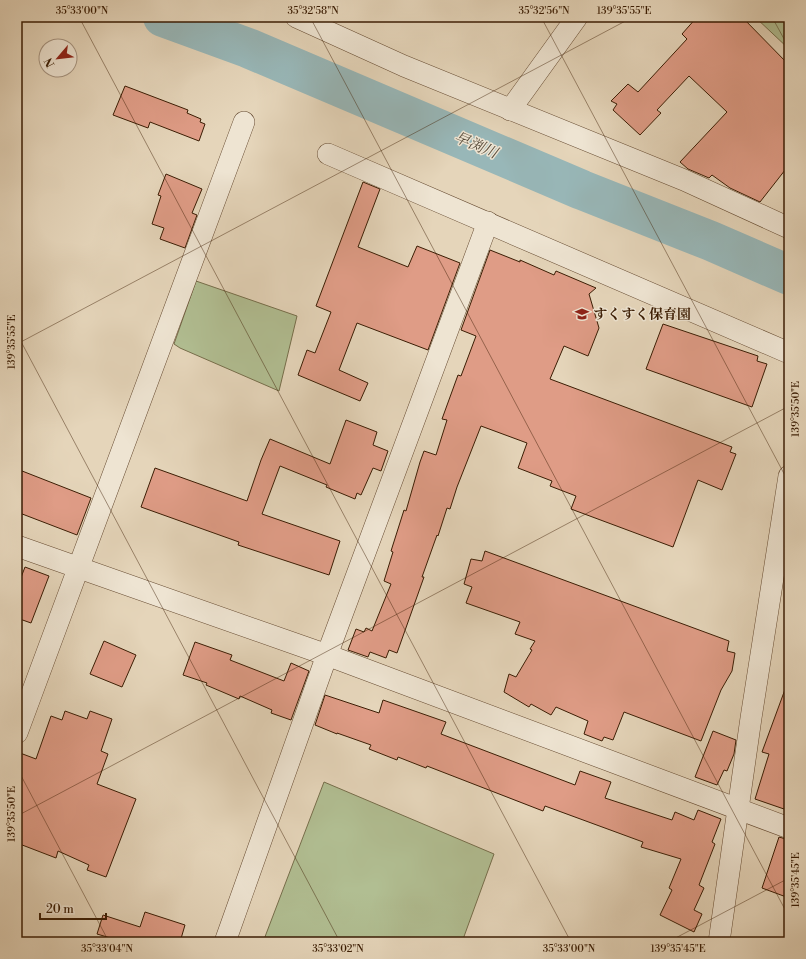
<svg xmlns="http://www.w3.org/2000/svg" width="806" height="959" viewBox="0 0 806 959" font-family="'Libre Bodoni','Noto Serif JP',serif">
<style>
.green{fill:#b1be92;stroke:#766e4b}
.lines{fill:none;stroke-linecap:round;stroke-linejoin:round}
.river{stroke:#98b7b8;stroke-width:40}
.building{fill:#df9c86;stroke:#3b1d04}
.minor-casing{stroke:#664b32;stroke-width:22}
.minor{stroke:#eee4d2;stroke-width:21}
.ticks{fill:none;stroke:#3b1d04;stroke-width:1;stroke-opacity:0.45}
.labels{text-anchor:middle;stroke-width:3;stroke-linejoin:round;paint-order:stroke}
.poi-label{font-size:14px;font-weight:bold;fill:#3b1d04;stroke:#eee4d2;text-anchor:start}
.water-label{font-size:15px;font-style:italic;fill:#574b3a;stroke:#eee4d2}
.neatline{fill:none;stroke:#3b1d04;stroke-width:1.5}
.ticks-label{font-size:10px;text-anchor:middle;fill:#3b1d04}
</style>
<rect width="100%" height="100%" fill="#e5d5ba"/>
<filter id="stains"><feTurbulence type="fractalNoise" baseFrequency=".005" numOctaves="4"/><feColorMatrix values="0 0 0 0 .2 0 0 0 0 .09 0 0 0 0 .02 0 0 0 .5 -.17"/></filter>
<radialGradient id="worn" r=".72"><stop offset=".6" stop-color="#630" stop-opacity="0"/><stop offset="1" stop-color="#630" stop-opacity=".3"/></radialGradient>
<!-- green -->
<g class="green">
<path d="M 755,17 L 789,17 L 789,49 Z"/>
<path d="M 196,281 L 297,316 L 279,391 L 180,348 L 174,344 Z"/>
<path d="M 324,782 L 494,854 L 462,942 L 263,942 Z"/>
</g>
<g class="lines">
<!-- river -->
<path class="river" d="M 163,17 L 248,48 L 582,190 L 711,241 L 789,275"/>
</g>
<!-- building -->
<g class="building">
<path d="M 697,17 L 742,17 L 789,65 L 789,165 L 760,202 L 730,188 L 712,175 L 709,178 L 688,169 L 680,162 L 727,112 L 689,76 L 657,110 L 661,113 L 640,135 L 613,110 L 617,104 L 611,101 L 628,84 L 638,92 L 687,39 L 682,34 Z"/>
<path d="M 125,86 L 188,110 L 187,113 L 201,119 L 200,122 L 205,124 L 199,141 L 150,122 L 148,128 L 113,115 Z"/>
<path d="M 166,174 L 202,189 L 192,213 L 197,215 L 185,248 L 160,239 L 164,228 L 152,224 L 161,196 L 158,195 Z"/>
<path d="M 363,182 L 380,189 L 358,247 L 408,267 L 417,246 L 460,263 L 428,350 L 357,323 L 339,370 L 368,383 L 360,401 L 298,375 L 307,350 L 315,353 L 331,312 L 316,306 Z"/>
<path d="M 490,250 L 520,262 L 520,260 L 554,275 L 556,271 L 596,288 L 589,294 L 599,328 L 588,356 L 564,346 L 550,379 L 732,447 L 730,452 L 736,454 L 722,490 L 698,480 L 673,547 L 571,509 L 576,496 L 550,486 L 552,481 L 518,468 L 527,443 L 481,426 L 457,487 L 450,509 L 447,508 L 438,536 L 437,535 L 422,577 L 424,577 L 397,653 L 389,650 L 386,658 L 370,652 L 368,657 L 348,650 L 356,629 L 364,632 L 366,628 L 372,631 L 391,584 L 384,581 L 393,552 L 391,551 L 404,510 L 406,511 L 420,462 L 424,451 L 436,455 L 447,420 L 442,419 L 458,375 L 461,376 L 476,336 L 461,330 Z"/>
<path d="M 663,324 L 758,356 L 757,361 L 767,364 L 752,407 L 646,369 Z"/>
<path d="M 346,420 L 377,432 L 373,445 L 388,451 L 381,471 L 373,468 L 361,495 L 357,493 L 355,499 L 326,487 L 327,485 L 280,466 L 262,514 L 340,541 L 329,575 L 238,545 L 239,542 L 141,507 L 155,468 L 247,501 L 261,460 L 270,439 L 330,464 Z"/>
<path d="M 17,469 L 91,498 L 77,535 L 17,512 Z"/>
<path d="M 485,551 L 729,641 L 727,651 L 735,653 L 732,671 L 721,690 L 701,741 L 624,712 L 613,740 L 604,737 L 602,741 L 584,734 L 588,721 L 556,707 L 551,715 L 531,704 L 529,707 L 504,692 L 509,674 L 516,677 L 532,650 L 530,649 L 535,641 L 515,634 L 520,622 L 466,603 L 472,587 L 464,584 L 471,559 L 482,561 Z"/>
<path d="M 25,567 L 49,576 L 31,623 L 17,618 L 17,588 Z"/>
<path d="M 104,641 L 136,655 L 122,687 L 90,674 Z"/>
<path d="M 195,642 L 232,655 L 230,660 L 284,681 L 291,663 L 309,671 L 291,720 L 271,713 L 272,710 L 240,696 L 239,699 L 206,685 L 207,683 L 183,675 Z"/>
<path d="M 787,684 L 789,685 L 789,794 L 784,809 L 755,799 L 769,754 L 762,752 Z"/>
<path d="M 325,695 L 379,713 L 383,700 L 446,722 L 441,734 L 575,785 L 580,771 L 611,782 L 605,798 L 672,820 L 675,812 L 694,820 L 698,810 L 721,819 L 712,842 L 715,844 L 699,885 L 704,888 L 694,910 L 702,914 L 694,932 L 660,915 L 672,890 L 669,888 L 681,859 L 641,847 L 643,842 L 545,806 L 543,811 L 427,766 L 426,768 L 398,757 L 397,760 L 369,749 L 371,745 L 337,733 L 337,734 L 315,725 Z"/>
<path d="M 65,711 L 87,719 L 90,711 L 112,719 L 101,751 L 108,754 L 97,784 L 136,799 L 106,877 L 87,870 L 89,865 L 58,851 L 56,858 L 17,843 L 17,762 L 20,753 L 36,759 L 51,716 L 62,720 Z"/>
<path d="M 713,731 L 736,740 L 734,754 L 727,771 L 724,770 L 717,785 L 695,777 Z"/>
<path d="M 779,837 L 789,840 L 789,898 L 762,888 Z"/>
<path d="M 145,912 L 185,925 L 180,942 L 124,942 L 97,934 L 103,915 L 140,927 Z"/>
</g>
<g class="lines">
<defs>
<g id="minor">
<path d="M 296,17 L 404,66 L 684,180 L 789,228"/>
<path d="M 510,110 L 577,17"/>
<path d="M 328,154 L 789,353"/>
<path d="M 17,546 L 327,655 L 789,828"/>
<path d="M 17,733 L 244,122"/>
<path d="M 225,942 L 327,655 L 488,222"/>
<path d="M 719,942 L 751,718 L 789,476"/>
</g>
</defs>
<!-- minor casing -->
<use href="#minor" class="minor-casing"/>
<!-- minor -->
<use href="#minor" class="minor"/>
</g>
<!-- ticks -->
<path class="ticks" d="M 79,17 L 571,942M 310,17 L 789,917M 541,17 L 789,483M 772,17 L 789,48M 17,334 L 340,942M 17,344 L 633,17M 17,768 L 109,942M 17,816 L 789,406M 668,942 L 789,878"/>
<!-- icons -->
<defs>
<symbol id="school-bare" viewBox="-9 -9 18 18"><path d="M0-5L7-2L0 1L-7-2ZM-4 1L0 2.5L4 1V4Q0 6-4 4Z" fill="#8f2418" stroke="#eee4d2" stroke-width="2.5" paint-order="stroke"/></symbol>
</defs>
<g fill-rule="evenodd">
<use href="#school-bare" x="572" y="304" width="20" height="20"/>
</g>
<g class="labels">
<!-- poi labels -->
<g class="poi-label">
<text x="593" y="319">すくすく保育園</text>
</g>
<!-- water labels -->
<g class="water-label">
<text transform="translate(476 145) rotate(23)" y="5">早渕川</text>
</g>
</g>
<!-- margin -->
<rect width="806" height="959" fill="none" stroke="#e5d5ba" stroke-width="44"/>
<!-- north arrow -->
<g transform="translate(58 58) rotate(242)"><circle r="19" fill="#eee4d2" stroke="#a69480"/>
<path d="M0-3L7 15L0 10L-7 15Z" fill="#8f2418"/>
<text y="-6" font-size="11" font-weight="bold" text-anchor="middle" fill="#3b1d04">N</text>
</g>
<!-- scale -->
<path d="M40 913v6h66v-6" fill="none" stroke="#3b1d04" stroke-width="2"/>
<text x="46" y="913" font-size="12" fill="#3b1d04" stroke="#eee4d2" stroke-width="3" paint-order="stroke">20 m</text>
<rect x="22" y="22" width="762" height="915" class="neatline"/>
<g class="ticks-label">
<text x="82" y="14">35°33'00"N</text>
<text x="313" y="14">35°32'58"N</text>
<text x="544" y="14">35°32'56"N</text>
<text x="624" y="14">139°35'55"E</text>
<text transform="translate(11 342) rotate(-90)" y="4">139°35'55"E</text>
<text transform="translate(795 409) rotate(-90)" y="4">139°35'50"E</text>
<text transform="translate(11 814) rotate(-90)" y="4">139°35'50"E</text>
<text transform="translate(795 880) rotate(-90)" y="4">139°35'45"E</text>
<text x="107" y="952">35°33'04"N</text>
<text x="338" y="952">35°33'02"N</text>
<text x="569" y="952">35°33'00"N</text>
<text x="678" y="952">139°35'45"E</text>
</g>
<rect width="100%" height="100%" filter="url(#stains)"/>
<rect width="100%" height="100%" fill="url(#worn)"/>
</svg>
